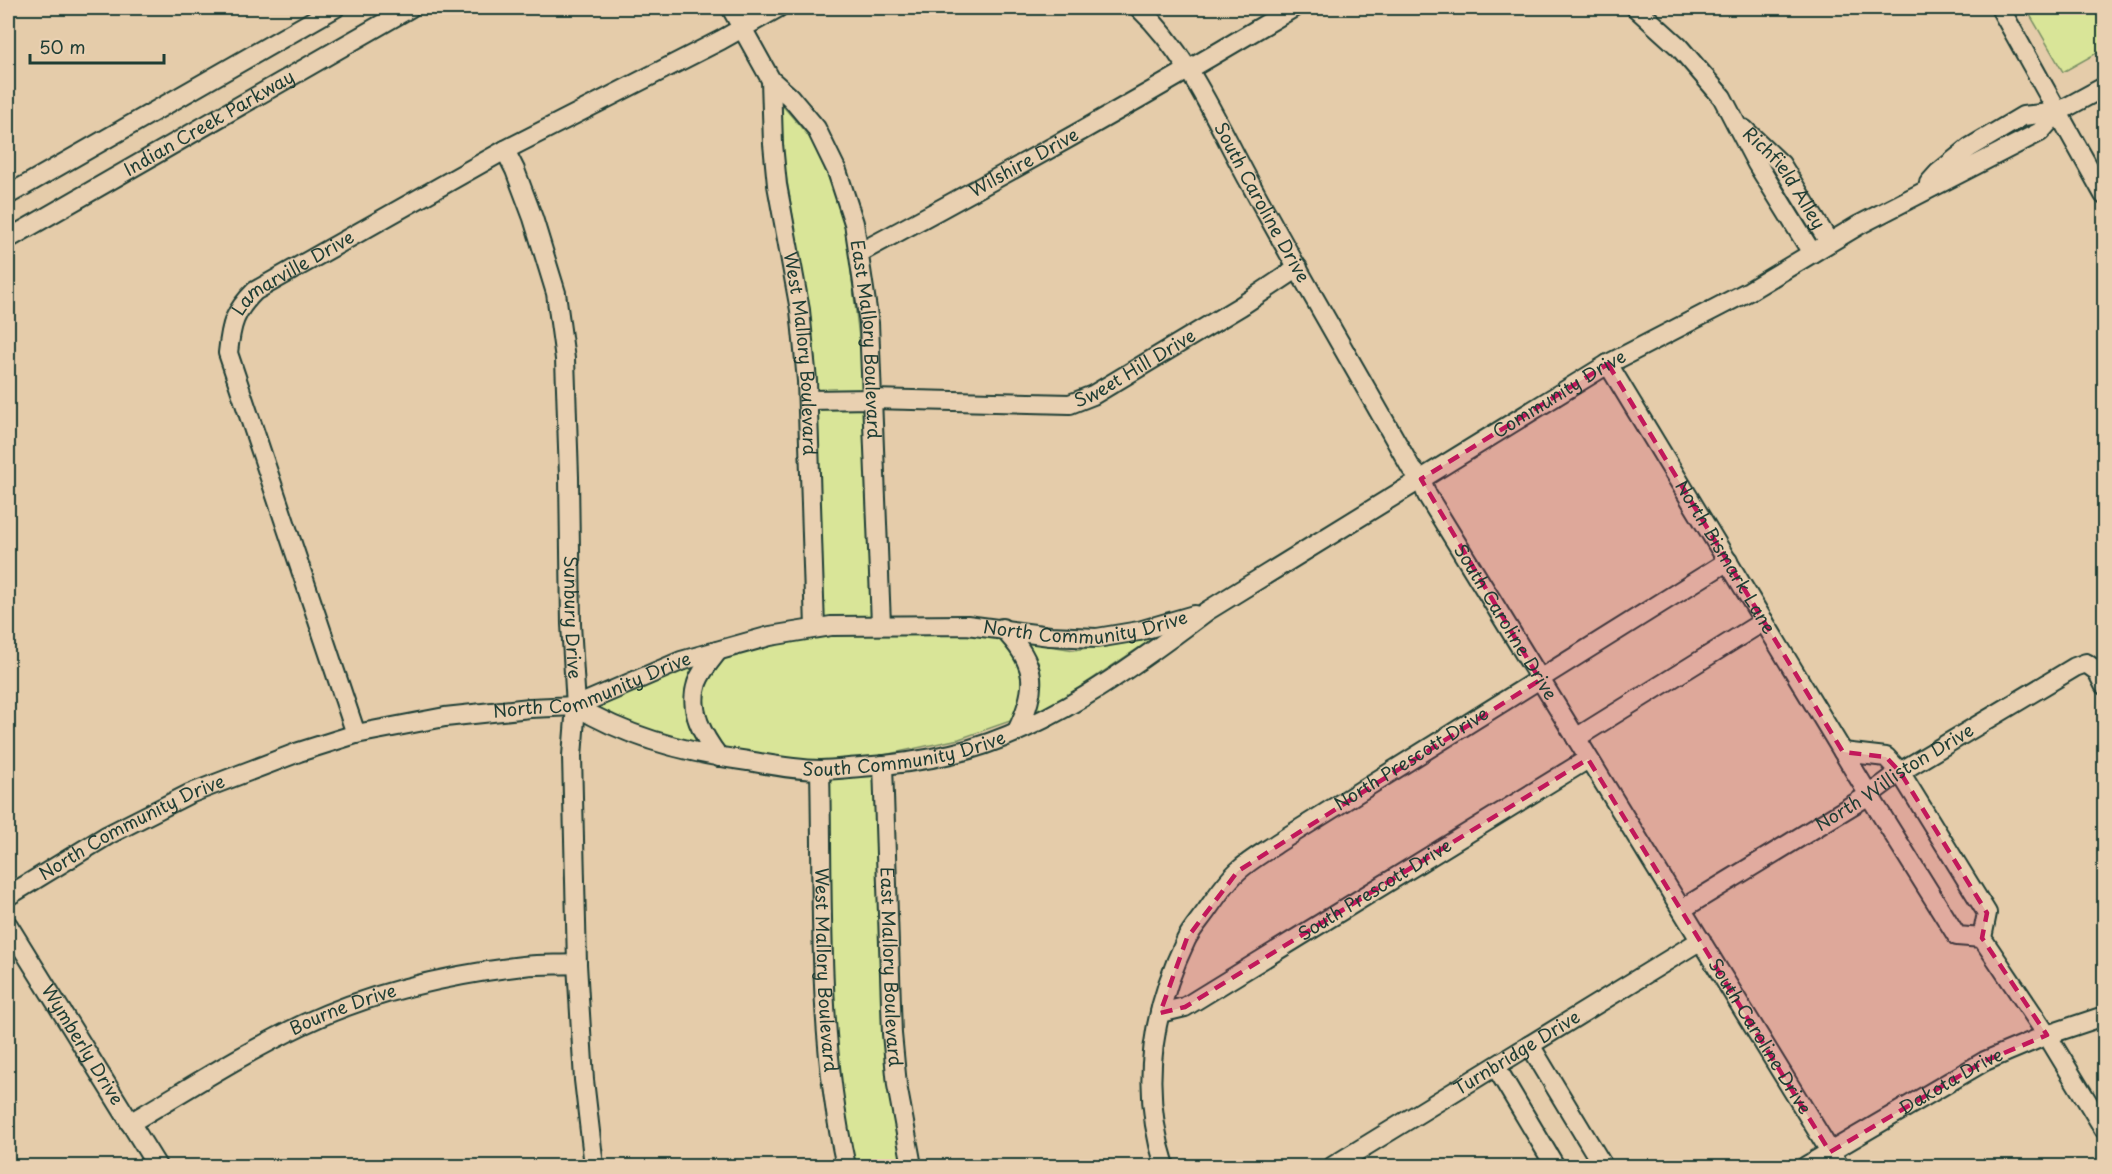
<svg xmlns="http://www.w3.org/2000/svg" width="2112" height="1174" viewBox="0 0 2112 1174" font-family="'Playpen Sans',sans-serif">
<style>
.green{fill:#d9e598;stroke:#7c9166;stroke-width:1.5}
.lines{fill:none;stroke-linecap:round;stroke-linejoin:round}
.minor-casing{stroke:#1f3d34;stroke-width:22}
.minor{stroke:#e9d0b1;stroke-width:18}
.marked{fill:#c2185b;fill-opacity:0.2;stroke:#c2185b;stroke-width:4.5;stroke-dasharray:12 8;stroke-linejoin:round}
.labels{text-anchor:middle;stroke-width:6;stroke-linejoin:round;paint-order:stroke}
.street-label{font-size:18px;fill:#1f3d34;stroke:#e9d0b1}
</style>
<rect width="100%" height="100%" fill="#e5ccaa"/>
<filter id="ink" filterUnits="userSpaceOnUse"><feTurbulence type="fractalNoise" baseFrequency=".0167" numOctaves="2"/><feDisplacementMap in="SourceGraphic" scale="12" xChannelSelector="R" yChannelSelector="G"/><feConvolveMatrix kernelMatrix="1 2 1 2 8 2 1 2 1" color-interpolation-filters="sRGB"/></filter>
<g filter="url(#ink)">
<!-- green -->
<g class="green">
<path d="M 2026,8 L 2104,8 L 2104,49 L 2063,72 Z"/>
<path d="M 782,105 L 812,140 L 844,213 L 868,412 L 878,634 L 977,634 L 1074,650 L 1152,639 L 1050,707 L 959,739 L 879,756 L 886,1011 L 906,1166 L 855,1166 L 842,1104 L 834,1011 L 826,790 L 823,774 L 656,738 L 591,706 L 687,665 L 820,635 L 814,423 L 801,264 L 782,152 Z"/>
</g>
<g class="lines">
<defs>
<g id="minor">
<path id="s1" d="M 731,8 L 771,80 L 790,97 L 816,128 L 837,171 L 854,223 L 869,323 L 881,624"/>
<path id="s2" d="M 1139,8 C 1189,55 1217,123 1250,183 C 1302,279 1358,373 1411,468 L 1421,479 L 1427,495 L 1839,1166"/>
<path d="M 1636,8 L 1679,47 L 1722,97 L 1757,164 L 1812,253"/>
<path d="M 2000,8 L 2104,195"/>
<path id="s3" d="M 771,80 L 773,144 L 777,185 L 800,310 L 807,381 L 815,628"/>
<path id="s4" d="M 1744,129 L 1781,164 L 1829,242"/>
<path id="s5" d="M 505,150 L 515,170 L 533,218 L 556,293 L 565,359 L 569,477 L 571,624 L 576,706 L 572,756 L 577,964 L 584,1080 L 594,1166"/>
<path d="M 1929,183 L 1938,173 L 1969,148 L 2023,116 L 2058,112"/>
<path d="M 8,195 L 335,8"/>
<path id="s6" d="M 8,239 L 410,8"/>
<path id="s7" d="M 859,253 C 1005,175 1151,93 1293,8"/>
<path id="s8" d="M 1608,364 L 1869,795 L 1957,936 L 1982,938"/>
<path id="s9" d="M 808,400 L 872,399 L 1070,404 L 1093,395 L 1241,306 L 1298,268"/>
<path d="M 1002,628 C 1038,664 1038,687 1017,731"/>
<path d="M 718,651 C 711,660 701,671 697,683 C 688,710 703,736 719,757"/>
<path id="s10" d="M 576,706 C 628,738 687,753 748,761 C 771,765 796,770 820,770 C 833,770 847,768 861,767 C 891,765 921,761 951,754 C 1043,733 1133,667 1207,611 L 1608,364 L 1749,291 L 1859,225 L 2040,132 L 2058,112 L 2104,87"/>
<path id="s11" d="M 356,734 L 228,353 C 231,324 234,312 255,291 L 505,150 L 721,40 L 778,8"/>
<path d="M 1576,738 L 1764,621"/>
<path d="M 1843,752 L 1886,757 L 1900,772 L 1987,913 L 1982,938 L 2047,1035 L 2104,1129"/>
<path id="s12" d="M 883,765 L 892,1034 L 897,1085 L 912,1166"/>
<path id="s13" d="M 820,770 C 823,902 817,1037 846,1166"/>
<path id="s14" d="M 8,896 L 108,835 L 189,794 L 299,752 L 356,734 L 445,717 L 530,708 L 576,706 L 681,661 L 770,636 L 831,626 L 967,625 L 1050,636 L 1097,638 L 1139,631 L 1194,615"/>
<path id="s15" d="M 1682,909 L 1869,795 L 1900,772 L 2075,667 L 2086,663 L 2097,671 L 2104,685"/>
<path id="s16" d="M 8,925 L 157,1166"/>
<path id="s17" d="M 1160,1013 L 1185,1007 L 1588,759"/>
<path d="M 1530,1045 L 1603,1166"/>
<path d="M 1496,1067 L 1555,1166"/>
<path id="s18" d="M 130,1123 C 188,1089 243,1053 304,1024 C 372,992 449,975 523,966 C 541,964 559,965 577,964"/>
<path id="s19" d="M 1165,1166 C 1140,1089 1151,1013 1186,940 C 1191,930 1200,920 1207,910 C 1216,897 1226,882 1238,871 C 1250,860 1266,851 1279,842 L 1728,561"/>
<path id="s20" d="M 1333,1166 L 1701,940"/>
<path id="s21" d="M 1806,1166 L 1985,1061 L 2047,1035 L 2104,1016"/>
</g>
</defs>
<!-- minor casing -->
<use href="#minor" class="minor-casing"/>
<!-- minor -->
<use href="#minor" class="minor"/>
</g>
</g>
<!-- marked area -->
<path class="marked" d="M 1608,364 L 1843,752 L 1886,757 L 1900,772 L 1987,913 L 1982,938 L 2047,1035 L 1985,1061 L 1830,1152 L 1588,759 L 1185,1007 L 1160,1013 L 1187,938 L 1238,871 L 1540,680 L 1421,479 Z"/>
<g class="labels">
<!-- street labels -->
<g class="street-label">
<text dy="6" stroke="none"><textPath href="#s6" startOffset="232">Indian Creek Parkway</textPath></text>
<text dy="6" stroke="none"><textPath href="#s7" startOffset="188">Wilshire Drive</textPath></text>
<text dy="6" stroke="none"><textPath href="#s4" startOffset="64">Richfield Alley</textPath></text>
<text dy="6" stroke="none"><textPath href="#s2" startOffset="231">South Caroline Drive</textPath></text>
<text dy="6" stroke="none"><textPath href="#s11" startOffset="513">Lamarville Drive</textPath></text>
<text dy="6" stroke="none"><textPath href="#s1" startOffset="368">East Mallory Boulevard</textPath></text>
<text dy="6" stroke="none"><textPath href="#s3" startOffset="276">West Mallory Boulevard</textPath></text>
<text dy="6" stroke="none"><textPath href="#s9" startOffset="336">Sweet Hill Drive</textPath></text>
<text dy="6" stroke="none"><textPath href="#s10" startOffset="1096">Community Drive</textPath></text>
<text dy="6" stroke="none"><textPath href="#s8" startOffset="226">North Bismark Lane</textPath></text>
<text dy="6" stroke="none"><textPath href="#s5" startOffset="477">Sunbury Drive</textPath></text>
<text dy="6" stroke="none"><textPath href="#s14" startOffset="1132">North Community Drive</textPath></text>
<text dy="6" stroke="none"><textPath href="#s2" startOffset="717">South Caroline Drive</textPath></text>
<text dy="6" stroke="none"><textPath href="#s14" startOffset="628">North Community Drive</textPath></text>
<text dy="6" stroke="none"><textPath href="#s10" startOffset="340">South Community Drive</textPath></text>
<text dy="6" stroke="none"><textPath href="#s19" startOffset="526">North Prescott Drive</textPath></text>
<text dy="6" stroke="none"><textPath href="#s15" startOffset="250">North Williston Drive</textPath></text>
<text dy="6" stroke="none"><textPath href="#s14" startOffset="142">North Community Drive</textPath></text>
<text dy="6" stroke="none"><textPath href="#s17" startOffset="249">South Prescott Drive</textPath></text>
<text dy="6" stroke="none"><textPath href="#s12" startOffset="202">East Mallory Boulevard</textPath></text>
<text dy="6" stroke="none"><textPath href="#s13" startOffset="200">West Mallory Boulevard</textPath></text>
<text dy="6" stroke="none"><textPath href="#s18" startOffset="242">Bourne Drive</textPath></text>
<text dy="6" stroke="none"><textPath href="#s2" startOffset="1203">South Caroline Drive</textPath></text>
<text dy="6" stroke="none"><textPath href="#s16" startOffset="141">Wymberly Drive</textPath></text>
<text dy="6" stroke="none"><textPath href="#s20" startOffset="216">Turnbridge Drive</textPath></text>
<text dy="6" stroke="none"><textPath href="#s21" startOffset="168">Dakota Drive</textPath></text>
</g>
</g>
<!-- margin -->
<rect width="2112" height="1174" fill="none" stroke="#e9d0b1" stroke-width="30"/>
<rect x="15" y="15" width="2082" height="1144" fill="none" stroke="#1f3d34" stroke-width="2" filter="url(#ink)"/>
<!-- scale -->
<path d="M30 54v9h134v-9" fill="none" stroke="#1f3d34" stroke-width="3"/>
<text x="39" y="54" font-size="18" fill="#1f3d34" stroke="#e9d0b1" stroke-width="4.5" paint-order="stroke">50 m</text>
</svg>
